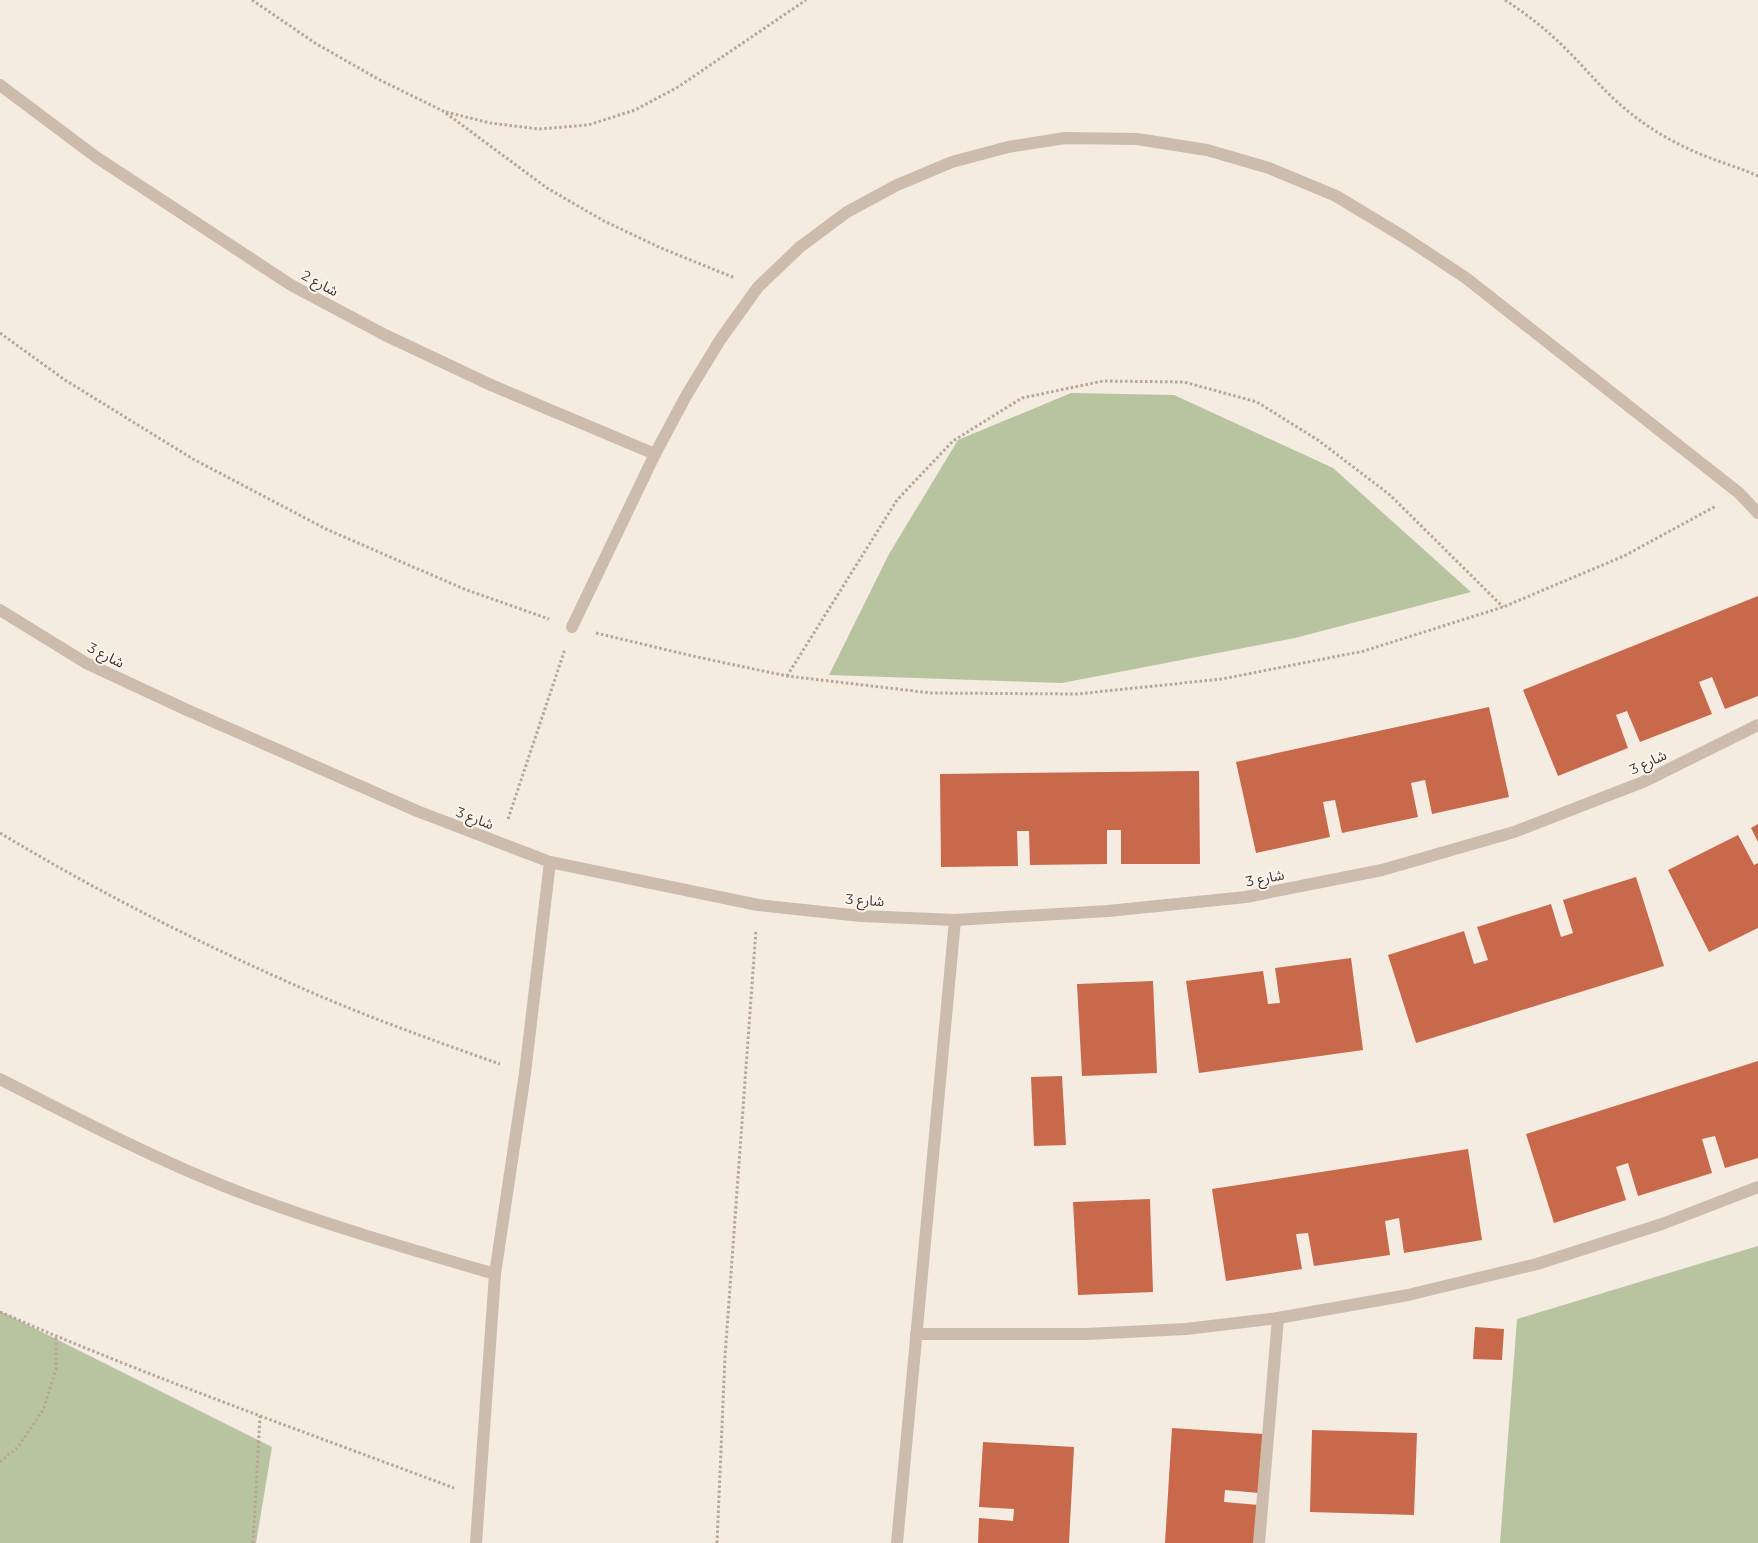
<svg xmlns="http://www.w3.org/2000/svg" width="1758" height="1543" viewBox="0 0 1758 1543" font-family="Montserrat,'Noto Sans Arabic',sans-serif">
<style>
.green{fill:#b8c4a0}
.building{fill:#c8694b}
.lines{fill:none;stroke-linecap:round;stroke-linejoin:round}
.path{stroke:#b9a596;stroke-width:3;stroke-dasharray:2.5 2.5;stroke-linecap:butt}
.minor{stroke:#cdbbac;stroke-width:12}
.labels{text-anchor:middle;stroke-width:4;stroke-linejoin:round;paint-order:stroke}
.street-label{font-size:14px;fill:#3b302b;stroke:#fbf5ee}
</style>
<rect width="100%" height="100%" fill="#f4ebe1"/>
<!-- green -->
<g class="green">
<path d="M 1071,393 L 1174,395 L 1333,468 L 1471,592 L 1295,638 L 1062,683 L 829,675 L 889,554 L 958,440 Z"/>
<path d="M 1758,1246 L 1758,1543 L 1500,1543 L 1517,1319 Z"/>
<path d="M 0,1311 L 272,1447 L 256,1543 L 0,1543 Z"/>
</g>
<!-- building -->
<g class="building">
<path d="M 1758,596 L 1758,696 L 1725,709 L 1712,677 L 1699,682 L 1712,714 L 1640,742 L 1627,711 L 1616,715 L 1628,748 L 1558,776 L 1523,690 Z"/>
<path d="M 1489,707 L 1509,797 L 1432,814 L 1425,780 L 1411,783 L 1418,817 L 1342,833 L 1335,800 L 1323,802 L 1330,837 L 1256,853 L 1236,762 Z"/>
<path d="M 1199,771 L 1200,864 L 1121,864 L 1121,830 L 1107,830 L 1107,864 L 1030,865 L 1029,831 L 1017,831 L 1018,866 L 941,867 L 940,774 Z"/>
<path d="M 1758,824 L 1758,842 L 1751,828 Z"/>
<path d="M 1738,835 L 1754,865 L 1758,863 L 1758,928 L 1709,952 L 1668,870 Z"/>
<path d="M 1636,877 L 1664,966 L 1416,1043 L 1388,955 L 1464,931 L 1474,964 L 1488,960 L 1477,927 L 1551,904 L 1561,937 L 1573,933 L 1563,900 Z"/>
<path d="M 1351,958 L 1363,1050 L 1199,1073 L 1186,981 L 1263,971 L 1268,1004 L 1280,1003 L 1275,968 Z"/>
<path d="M 1153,981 L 1157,1073 L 1082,1076 L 1077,984 Z"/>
<path d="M 1758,1061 L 1758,1158 L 1725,1168 L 1715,1136 L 1702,1139 L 1712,1173 L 1638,1196 L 1628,1163 L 1616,1167 L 1626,1200 L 1554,1223 L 1526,1134 Z"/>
<path d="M 1062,1076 L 1066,1145 L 1034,1146 L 1031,1077 Z"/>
<path d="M 1468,1149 L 1482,1240 L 1404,1253 L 1399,1218 L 1385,1221 L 1390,1255 L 1314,1266 L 1308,1233 L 1296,1234 L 1302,1269 L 1226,1281 L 1212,1189 Z"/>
<path d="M 1150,1199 L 1153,1292 L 1078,1295 L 1073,1202 Z"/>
<path d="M 1475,1327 L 1504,1329 L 1502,1360 L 1473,1359 Z"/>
<path d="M 1172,1428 L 1263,1434 L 1259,1493 L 1225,1490 L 1224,1502 L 1259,1505 L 1257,1543 L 1165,1543 Z"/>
<path d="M 1312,1430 L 1417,1433 L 1414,1515 L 1310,1512 Z"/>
<path d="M 983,1442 L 1074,1447 L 1069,1543 L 978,1543 L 979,1518 L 1013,1521 L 1014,1509 L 979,1507 Z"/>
</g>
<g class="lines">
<!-- path -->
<g class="path">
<path d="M 252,0 L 315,43 L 378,79 L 443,111 L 547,188 L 604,221 L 661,248 L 735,278"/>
<path d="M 1505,0 C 1528,15 1548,31 1567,50 C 1588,71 1606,94 1629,112 C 1652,131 1678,145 1705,156 C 1722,163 1741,168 1758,176"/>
<path d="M 446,112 L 490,123 L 539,129 L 588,125 L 635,110 L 678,87 L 806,0"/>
<path d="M 0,333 L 65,380 L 193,459 L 326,529 L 464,589 L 549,619"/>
<path d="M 596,633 L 697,657 L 787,676 L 931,693 L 1077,694 L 1222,679 L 1364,651 L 1503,607 L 1624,556 L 1716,506"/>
<path d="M 787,676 L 897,500 L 953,441 L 1022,398 L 1103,381 L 1184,382 L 1257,402 L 1318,440 L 1390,495 L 1503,607"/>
<path d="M 508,819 L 565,649"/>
<path d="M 0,833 C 98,892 201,944 306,990 C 370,1018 435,1041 500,1064"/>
<path d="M 0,1312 C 149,1377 302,1431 454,1488"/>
<path d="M 0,1462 L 18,1447 L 43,1410 L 56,1369 L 56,1337"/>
<path d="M 253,1543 L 260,1416"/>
<path d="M 717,1543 L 725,1356 L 756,930"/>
</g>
<!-- minor -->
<g class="minor">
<path d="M 0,85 L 96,157 L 291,285 L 385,335 L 491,385 L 655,454"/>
<path d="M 0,610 L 86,663 L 187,710 L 417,811 L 550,862 L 758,905 L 861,916 L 955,920 L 1108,911 L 1246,897 L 1382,870 L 1514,832 L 1643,782 L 1758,725"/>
<path d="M 572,627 L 655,454 L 686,396 L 720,340 L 758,287 L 800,247 L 847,212 L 897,185 L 952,162 L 1008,147 L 1065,138 L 1137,139 L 1207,150 L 1269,168 L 1336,196 L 1404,237 L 1466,278 L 1739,493 L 1758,513"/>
<path d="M 0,1079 C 78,1119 157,1160 239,1192 C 323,1224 409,1249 495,1274"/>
<path d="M 916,1334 L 1087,1334 L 1186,1329 L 1278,1318 L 1408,1295 L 1537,1264 L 1662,1224 L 1758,1187"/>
<path d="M 476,1543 L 495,1274 L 525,1073 L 550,862"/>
<path d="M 897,1543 L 955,920"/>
<path d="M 1259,1543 L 1278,1318"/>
</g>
</g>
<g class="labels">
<!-- street labels -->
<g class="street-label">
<text transform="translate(320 283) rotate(28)" y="5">شارع 2</text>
<text transform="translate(106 655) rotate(27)" y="5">شارع 3</text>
<text transform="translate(1648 762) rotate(-25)" y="5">شارع 3</text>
<text transform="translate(475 818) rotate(21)" y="5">شارع 3</text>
<text transform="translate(1265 878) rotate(-11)" y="5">شارع 3</text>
<text transform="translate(865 900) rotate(4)" y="5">شارع 3</text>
</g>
</g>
</svg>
